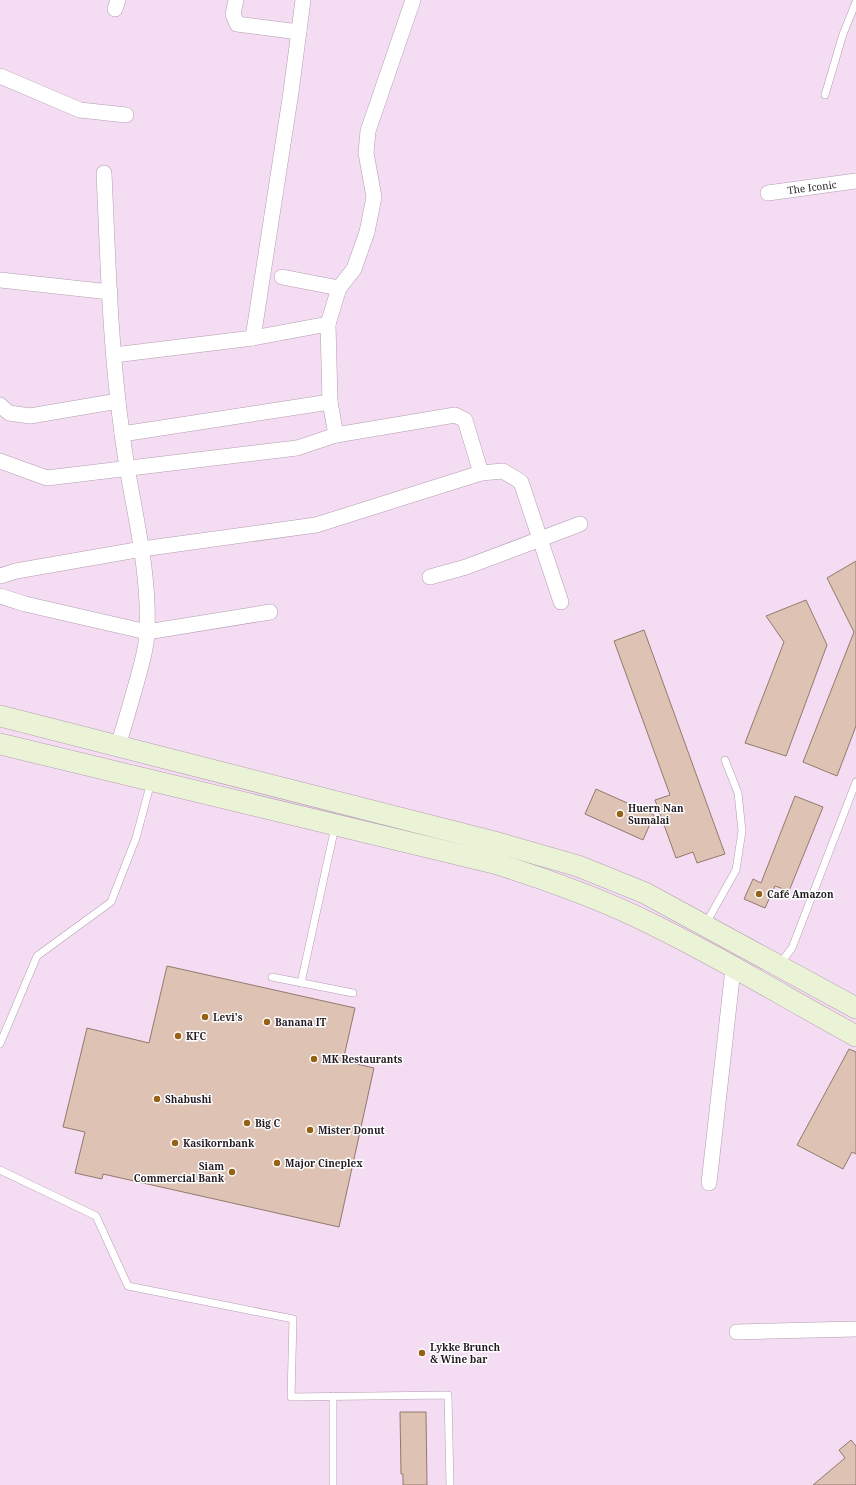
<svg xmlns="http://www.w3.org/2000/svg" width="856" height="1485" viewBox="0 0 856 1485" font-family="'Noto Serif',serif">
<style>
.building{fill:#dec2b4;stroke:#93796c}
.lines{fill:none;stroke-linecap:round;stroke-linejoin:round}
.service-casing{stroke:#b39db1;stroke-width:8}
.minor-casing{stroke:#b39db1;stroke-width:16}
.secondary-casing{stroke:#b39db1;stroke-width:22}
.service{stroke:#fff;stroke-width:7}
.minor{stroke:#fff;stroke-width:15}
.secondary{stroke:#ebf3d7;stroke-width:21}
.poi-dot{fill:#956115;stroke:#fff;stroke-width:1.5}
.labels{text-anchor:middle;stroke-width:3;stroke-linejoin:round;paint-order:stroke}
.street-label{font-size:10px;fill:#241c23;stroke:#fff}
.poi-label{font-size:10px;font-weight:bold;fill:#241c23;stroke:#fff;text-anchor:start}
</style>
<rect width="100%" height="100%" fill="#f4ddf2"/>
<!-- building -->
<g class="building">
<path d="M 856,561 L 856,726 L 837,776 L 803,762 L 854,632 L 827,578 Z"/>
<path d="M 806,600 L 827,645 L 786,756 L 745,743 L 784,642 L 766,616 Z"/>
<path d="M 644,630 L 725,854 L 697,863 L 693,852 L 676,858 L 655,800 L 670,795 L 614,641 Z"/>
<path d="M 596,789 L 654,815 L 643,840 L 585,814 Z"/>
<path d="M 795,796 L 823,807 L 789,891 L 775,886 L 765,908 L 744,899 L 753,879 L 761,883 Z"/>
<path d="M 167,966 L 355,1008 L 343,1061 L 374,1068 L 339,1227 L 103,1174 L 102,1179 L 75,1173 L 85,1132 L 63,1127 L 87,1028 L 149,1043 Z"/>
<path d="M 849,1049 L 856,1052 L 856,1154 L 852,1152 L 843,1169 L 797,1145 Z"/>
<path d="M 400,1412 L 426,1412 L 427,1485 L 403,1485 L 403,1474 L 401,1474 Z"/>
<path d="M 851,1440 L 856,1446 L 856,1485 L 813,1485 L 845,1458 L 839,1450 Z"/>
</g>
<g class="lines">
<defs>
<g id="service">
<path d="M 825,95 L 843,34 L 856,2"/>
<path d="M 705,925 L 736,870 L 742,831 L 738,793 L 725,760"/>
<path d="M 779,965 L 792,948 L 856,782"/>
<path d="M 272,977 L 353,993"/>
<path d="M 301,983 L 335,827"/>
<path d="M 0,1044 L 37,956 L 111,902 L 136,838 L 151,782"/>
<path d="M 0,1170 L 96,1216 L 128,1286 L 293,1319 L 291,1397 L 448,1395 L 450,1485"/>
<path d="M 333,1396 L 333,1485"/>
</g>
<g id="minor">
<path d="M 236,0 L 233,14 L 237,24 L 299,32"/>
<path d="M 115,9 L 118,0"/>
<path d="M 0,76 L 80,110 L 126,115"/>
<path d="M 104,173 C 108,260 110,347 122,433 C 130,499 150,564 147,631 C 147,648 141,665 137,681 C 131,702 125,724 118,745"/>
<path d="M 768,193 L 856,181"/>
<path d="M 282,277 L 339,288 L 354,269 L 367,232 L 374,197 L 366,153 L 368,131 L 413,0"/>
<path d="M 0,280 L 110,292"/>
<path d="M 328,324 L 339,288"/>
<path d="M 253,338 L 291,92 L 303,0"/>
<path d="M 114,355 L 253,338 L 328,324 L 330,402 L 336,435"/>
<path d="M 0,405 L 9,413 L 30,416 L 118,401"/>
<path d="M 122,434 L 330,402"/>
<path d="M 0,461 L 47,478 L 297,448 L 336,435 L 455,415 L 465,420 L 481,473 L 316,525 L 142,549 L 16,571 L 0,576"/>
<path d="M 481,473 L 503,471 L 521,482 L 561,602"/>
<path d="M 430,577 L 466,567 L 580,524"/>
<path d="M 0,596 L 25,604 L 147,632 L 270,612"/>
<path d="M 709,1183 L 733,969"/>
<path d="M 737,1332 L 856,1329"/>
</g>
<g id="secondary">
<path d="M 0,716 L 498,843 L 578,866 L 645,893 L 856,1008"/>
<path d="M 0,744 L 494,863 C 542,878 590,895 635,916 C 711,952 783,996 856,1036"/>
</g>
</defs>
<!-- service casing -->
<use href="#service" class="service-casing"/>
<!-- minor casing -->
<use href="#minor" class="minor-casing"/>
<!-- secondary casing -->
<use href="#secondary" class="secondary-casing"/>
<!-- service -->
<use href="#service" class="service"/>
<!-- minor -->
<use href="#minor" class="minor"/>
<!-- secondary -->
<use href="#secondary" class="secondary"/>
</g>
<!-- markers -->
<g class="poi-dot">
<circle cx="620" cy="814" r="4"/>
<circle cx="759" cy="894" r="4"/>
<circle cx="205" cy="1017" r="4"/>
<circle cx="267" cy="1022" r="4"/>
<circle cx="178" cy="1036" r="4"/>
<circle cx="314" cy="1059" r="4"/>
<circle cx="157" cy="1099" r="4"/>
<circle cx="247" cy="1123" r="4"/>
<circle cx="310" cy="1130" r="4"/>
<circle cx="175" cy="1143" r="4"/>
<circle cx="277" cy="1163" r="4"/>
<circle cx="232" cy="1172" r="4"/>
<circle cx="422" cy="1353" r="4"/>
</g>
<g class="labels">
<!-- street labels -->
<g class="street-label">
<text transform="translate(812 187) rotate(-7)" y="4">The Iconic</text>
</g>
<!-- poi labels -->
<g class="poi-label">
<text x="628" y="812">Huern Nan<tspan x="628" dy="12">Sumalai</tspan></text>
<text x="767" y="898">Café Amazon</text>
<text x="213" y="1021">Levi's</text>
<text x="275" y="1026">Banana IT</text>
<text x="186" y="1040">KFC</text>
<text x="322" y="1063">MK Restaurants</text>
<text x="165" y="1103">Shabushi</text>
<text x="255" y="1127">Big C</text>
<text x="318" y="1134">Mister Donut</text>
<text x="183" y="1147">Kasikornbank</text>
<text x="285" y="1167">Major Cineplex</text>
<text x="224" y="1170" text-anchor="end">Siam<tspan x="224" dy="12">Commercial Bank</tspan></text>
<text x="430" y="1351">Lykke Brunch<tspan x="430" dy="12">&amp; Wine bar</tspan></text>
</g>
</g>
</svg>
